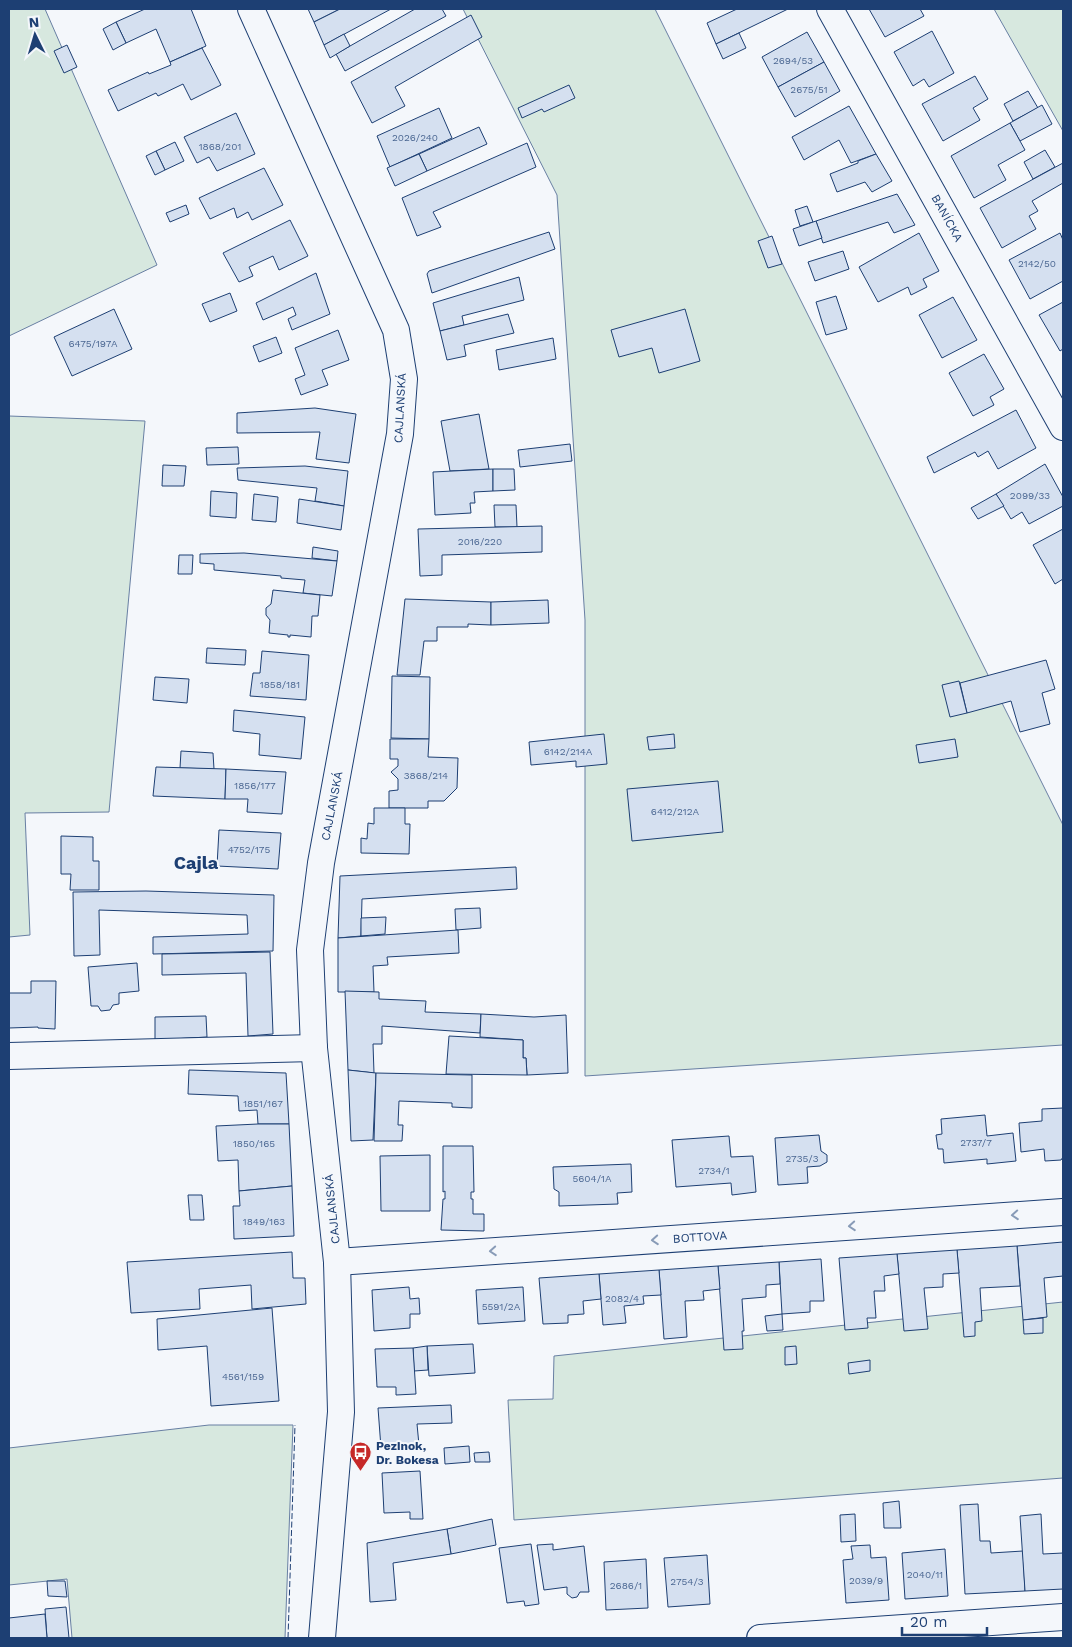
<svg xmlns="http://www.w3.org/2000/svg" width="1072" height="1647" viewBox="0 0 1072 1647" font-family="'Work Sans',sans-serif">
<style>
.green{fill:#d7e8df;stroke:#687fa3}
.building{fill:#d5e0f0;stroke:#1d3f73}
.lines{fill:none;stroke-linecap:round;stroke-linejoin:round}
.minor-casing{stroke:#1d3f73;stroke-width:28}
.minor{stroke:#f4f7fb;stroke-width:26}
.fence{stroke:#1d3f73;stroke-width:1;stroke-dasharray:6 2.5;stroke-linecap:butt}
.oneway{stroke:#889bb7}
.labels{text-anchor:middle;stroke-width:4;stroke-linejoin:round;paint-order:stroke}
.number-label{font-size:10px;fill:#4b6792}
.street-label{font-size:12px;fill:#1d3f73;stroke:#f4f7fb}
.poi-label{font-size:12px;font-weight:bold;fill:#1d3f73;stroke:#f4f7fb;text-anchor:start}
.district-label{font-size:18px;font-weight:bold;fill:#1d3f73;stroke:#f4f7fb}
</style>
<rect width="100%" height="100%" fill="#f4f7fb"/>
<!-- green -->
<g class="green">
<path d="M 9,9 L 45,9 L 157,265 L 9,336 Z"/>
<path d="M 463,9 L 655,9 L 1063,825 L 1063,1045 L 585,1076 L 585,620 L 557,195 Z"/>
<path d="M 994,9 L 1063,9 L 1063,131 Z"/>
<path d="M 9,416 L 145,421 L 109,812 L 25,813 L 30,935 L 9,937 Z"/>
<path d="M 1063,1302 L 1063,1478 L 514,1520 L 508,1400 L 553,1399 L 554,1356 Z"/>
<path d="M 209,1425 L 293,1425 L 285,1638 L 72,1638 L 67,1579 L 9,1585 L 9,1448 Z"/>
</g>
<!-- building -->
<g class="building">
<path d="M 145,9 L 191,9 L 206,46 L 170,62 L 156,29 L 126,43 L 116,22 Z"/>
<path d="M 308,9 L 340,9 L 314,22 Z"/>
<path d="M 340,9 L 391,9 L 324,45 L 314,22 Z"/>
<path d="M 415,9 L 442,9 L 446,16 L 345,71 L 336,54 Z"/>
<path d="M 737,9 L 788,9 L 716,44 L 707,23 Z"/>
<path d="M 869,9 L 920,9 L 924,16 L 885,37 Z"/>
<path d="M 471,15 L 482,37 L 395,87 L 405,106 L 372,123 L 351,82 Z"/>
<path d="M 116,22 L 126,43 L 113,50 L 103,29 Z"/>
<path d="M 932,31 L 954,73 L 929,87 L 924,79 L 913,86 L 894,52 Z"/>
<path d="M 807,32 L 824,62 L 778,87 L 762,57 Z"/>
<path d="M 739,33 L 746,48 L 723,59 L 716,44 Z"/>
<path d="M 344,34 L 350,46 L 330,58 L 324,45 Z"/>
<path d="M 67,45 L 77,67 L 64,73 L 54,51 Z"/>
<path d="M 202,48 L 221,85 L 191,100 L 183,84 L 158,96 L 156,93 L 118,111 L 108,90 L 148,72 L 149,74 L 171,65 L 170,62 Z"/>
<path d="M 824,62 L 840,91 L 795,117 L 778,87 Z"/>
<path d="M 975,76 L 988,99 L 973,108 L 980,120 L 943,141 L 922,104 Z"/>
<path d="M 569,85 L 575,98 L 544,112 L 542,109 L 522,118 L 518,108 Z"/>
<path d="M 1028,91 L 1038,108 L 1013,121 L 1004,104 Z"/>
<path d="M 1042,105 L 1052,124 L 1020,141 L 1010,123 Z"/>
<path d="M 849,106 L 876,154 L 851,163 L 839,140 L 804,160 L 792,137 Z"/>
<path d="M 439,108 L 452,138 L 390,167 L 377,136 Z"/>
<path d="M 236,113 L 255,154 L 217,171 L 209,157 L 197,163 L 184,137 Z"/>
<path d="M 1010,123 L 1025,150 L 998,165 L 1006,180 L 974,198 L 951,156 Z"/>
<path d="M 479,127 L 487,144 L 427,171 L 419,154 Z"/>
<path d="M 175,142 L 184,161 L 165,170 L 156,151 Z"/>
<path d="M 527,143 L 536,167 L 433,212 L 441,227 L 417,236 L 402,198 Z"/>
<path d="M 1045,150 L 1055,167 L 1033,179 L 1024,162 Z"/>
<path d="M 156,151 L 165,170 L 155,175 L 146,156 Z"/>
<path d="M 419,154 L 427,171 L 395,186 L 387,168 Z"/>
<path d="M 876,154 L 892,181 L 872,192 L 865,182 L 837,192 L 830,174 L 858,163 L 858,161 Z"/>
<path d="M 1063,163 L 1063,183 L 1032,201 L 1038,211 L 1029,216 L 1036,229 L 1002,248 L 980,208 Z"/>
<path d="M 264,168 L 283,205 L 252,220 L 248,212 L 237,218 L 234,208 L 210,219 L 199,198 Z"/>
<path d="M 897,194 L 915,225 L 894,233 L 888,222 L 823,243 L 816,221 Z"/>
<path d="M 186,205 L 189,214 L 170,222 L 166,213 Z"/>
<path d="M 807,206 L 813,222 L 800,226 L 795,210 Z"/>
<path d="M 290,220 L 308,256 L 279,270 L 273,256 L 249,267 L 253,276 L 239,282 L 223,253 Z"/>
<path d="M 816,221 L 822,238 L 799,246 L 793,229 Z"/>
<path d="M 549,232 L 555,249 L 432,293 L 427,274 L 429,271 Z"/>
<path d="M 919,233 L 939,271 L 923,279 L 927,287 L 911,295 L 908,287 L 878,302 L 859,267 Z"/>
<path d="M 1060,233 L 1063,240 L 1063,281 L 1030,299 L 1009,260 Z"/>
<path d="M 772,236 L 782,264 L 768,268 L 758,241 Z"/>
<path d="M 843,251 L 849,269 L 815,281 L 808,262 Z"/>
<path d="M 316,273 L 330,314 L 292,330 L 288,319 L 296,315 L 293,307 L 263,320 L 256,303 Z"/>
<path d="M 519,277 L 524,300 L 462,316 L 464,325 L 440,331 L 433,303 Z"/>
<path d="M 230,293 L 237,311 L 210,322 L 202,304 Z"/>
<path d="M 836,296 L 847,329 L 826,335 L 816,302 Z"/>
<path d="M 953,297 L 977,340 L 942,358 L 919,315 Z"/>
<path d="M 1063,302 L 1063,349 L 1060,351 L 1039,315 Z"/>
<path d="M 114,309 L 132,349 L 72,376 L 54,337 Z"/>
<path d="M 685,309 L 700,361 L 659,373 L 652,348 L 619,357 L 611,330 Z"/>
<path d="M 508,314 L 514,333 L 464,345 L 466,356 L 447,360 L 440,331 Z"/>
<path d="M 338,330 L 349,360 L 322,370 L 328,385 L 301,395 L 295,379 L 305,375 L 295,348 Z"/>
<path d="M 276,337 L 282,353 L 259,362 L 253,346 Z"/>
<path d="M 553,338 L 556,359 L 499,370 L 496,350 Z"/>
<path d="M 984,354 L 1004,389 L 990,397 L 994,405 L 973,416 L 949,373 Z"/>
<path d="M 315,408 L 356,414 L 349,463 L 316,459 L 320,432 L 237,433 L 237,413 Z"/>
<path d="M 1016,410 L 1036,448 L 998,469 L 988,451 L 978,457 L 975,452 L 934,473 L 927,457 Z"/>
<path d="M 479,414 L 489,469 L 450,471 L 441,421 Z"/>
<path d="M 570,444 L 572,461 L 520,467 L 518,450 Z"/>
<path d="M 238,447 L 239,464 L 207,465 L 206,448 Z"/>
<path d="M 1045,464 L 1063,497 L 1063,506 L 1029,524 L 1022,512 L 1011,519 L 996,494 Z"/>
<path d="M 163,465 L 186,466 L 184,486 L 162,486 Z"/>
<path d="M 305,466 L 348,471 L 344,506 L 315,501 L 317,488 L 238,480 L 237,468 Z"/>
<path d="M 493,469 L 493,491 L 474,492 L 475,503 L 470,503 L 471,513 L 435,515 L 433,472 Z"/>
<path d="M 493,469 L 514,469 L 515,490 L 493,491 Z"/>
<path d="M 211,491 L 237,493 L 236,518 L 210,516 Z"/>
<path d="M 254,494 L 278,497 L 276,522 L 252,520 Z"/>
<path d="M 996,494 L 1004,506 L 978,519 L 971,508 Z"/>
<path d="M 299,499 L 344,506 L 341,530 L 297,523 Z"/>
<path d="M 494,505 L 516,505 L 517,527 L 495,527 Z"/>
<path d="M 542,526 L 542,552 L 442,555 L 442,575 L 420,576 L 418,529 Z"/>
<path d="M 1063,529 L 1063,579 L 1055,584 L 1033,545 Z"/>
<path d="M 313,547 L 338,551 L 337,561 L 312,558 Z"/>
<path d="M 244,553 L 337,561 L 332,596 L 303,593 L 305,580 L 281,578 L 281,576 L 214,570 L 214,564 L 200,563 L 200,554 Z"/>
<path d="M 179,555 L 193,555 L 192,574 L 178,574 Z"/>
<path d="M 273,590 L 320,595 L 318,616 L 312,616 L 311,637 L 290,635 L 290,637 L 288,637 L 288,635 L 269,633 L 270,620 L 266,615 L 266,608 L 271,604 Z"/>
<path d="M 405,599 L 491,602 L 491,625 L 468,624 L 468,627 L 437,627 L 437,641 L 424,641 L 420,675 L 397,675 Z"/>
<path d="M 548,600 L 549,623 L 491,625 L 491,602 Z"/>
<path d="M 207,648 L 246,650 L 245,665 L 206,663 Z"/>
<path d="M 262,651 L 309,655 L 306,700 L 250,696 L 253,673 L 260,673 Z"/>
<path d="M 1046,660 L 1055,689 L 1042,693 L 1050,724 L 1020,732 L 1011,701 L 967,713 L 960,683 Z"/>
<path d="M 392,676 L 430,677 L 429,739 L 391,738 Z"/>
<path d="M 155,677 L 189,679 L 187,703 L 153,700 Z"/>
<path d="M 959,681 L 967,713 L 950,717 L 942,685 Z"/>
<path d="M 234,710 L 305,717 L 301,759 L 259,755 L 260,734 L 233,731 Z"/>
<path d="M 604,734 L 607,764 L 576,767 L 576,761 L 531,765 L 529,742 Z"/>
<path d="M 674,734 L 675,748 L 649,750 L 647,737 Z"/>
<path d="M 390,739 L 429,739 L 428,757 L 458,758 L 457,788 L 444,801 L 428,801 L 428,808 L 389,808 L 389,791 L 398,790 L 398,779 L 391,772 L 398,766 L 398,759 L 390,759 Z"/>
<path d="M 955,739 L 958,757 L 919,763 L 916,745 Z"/>
<path d="M 181,751 L 213,753 L 214,769 L 180,768 Z"/>
<path d="M 156,767 L 226,769 L 225,799 L 153,796 Z"/>
<path d="M 226,769 L 286,772 L 282,814 L 247,812 L 248,799 L 225,799 Z"/>
<path d="M 718,781 L 723,832 L 632,841 L 627,789 Z"/>
<path d="M 374,808 L 405,808 L 405,824 L 410,824 L 409,854 L 361,853 L 361,838 L 367,839 L 368,823 L 374,824 Z"/>
<path d="M 219,830 L 281,833 L 278,869 L 217,866 Z"/>
<path d="M 61,836 L 93,837 L 93,861 L 99,861 L 99,890 L 70,890 L 71,874 L 61,874 Z"/>
<path d="M 516,867 L 517,889 L 362,899 L 361,936 L 338,938 L 340,876 Z"/>
<path d="M 146,891 L 274,895 L 273,951 L 153,954 L 153,937 L 248,934 L 247,915 L 99,910 L 100,955 L 74,956 L 73,892 Z"/>
<path d="M 480,908 L 481,928 L 456,930 L 455,909 Z"/>
<path d="M 386,917 L 385,934 L 361,936 L 361,918 Z"/>
<path d="M 458,930 L 459,953 L 387,957 L 388,965 L 373,966 L 374,992 L 338,992 L 338,938 Z"/>
<path d="M 270,952 L 273,1034 L 248,1036 L 246,973 L 162,975 L 162,954 Z"/>
<path d="M 137,963 L 139,991 L 119,993 L 119,1004 L 113,1005 L 110,1010 L 101,1011 L 98,1006 L 91,1006 L 88,967 Z"/>
<path d="M 31,981 L 56,981 L 55,1029 L 38,1028 L 38,1027 L 9,1028 L 9,993 L 31,993 Z"/>
<path d="M 345,991 L 379,992 L 379,999 L 426,1001 L 425,1012 L 481,1014 L 480,1033 L 382,1026 L 382,1044 L 373,1044 L 374,1073 L 348,1070 Z"/>
<path d="M 481,1014 L 534,1017 L 566,1015 L 568,1073 L 527,1075 L 526,1058 L 523,1058 L 523,1040 L 480,1037 Z"/>
<path d="M 206,1016 L 207,1037 L 155,1040 L 155,1017 Z"/>
<path d="M 449,1036 L 523,1040 L 523,1058 L 526,1058 L 527,1075 L 446,1074 Z"/>
<path d="M 189,1070 L 286,1073 L 289,1124 L 258,1124 L 257,1110 L 239,1111 L 238,1096 L 188,1094 Z"/>
<path d="M 348,1070 L 376,1073 L 373,1140 L 351,1141 Z"/>
<path d="M 376,1073 L 472,1075 L 472,1108 L 452,1107 L 452,1103 L 399,1101 L 398,1125 L 403,1125 L 402,1141 L 374,1141 Z"/>
<path d="M 1063,1108 L 1063,1157 L 1061,1160 L 1045,1161 L 1044,1149 L 1021,1152 L 1019,1123 L 1042,1121 L 1042,1109 Z"/>
<path d="M 985,1115 L 987,1136 L 1013,1133 L 1016,1161 L 987,1164 L 987,1159 L 944,1163 L 943,1149 L 938,1149 L 936,1135 L 942,1134 L 941,1119 Z"/>
<path d="M 258,1124 L 289,1124 L 292,1186 L 239,1191 L 238,1160 L 218,1161 L 216,1126 Z"/>
<path d="M 819,1135 L 821,1151 L 827,1155 L 827,1162 L 820,1166 L 807,1167 L 808,1183 L 778,1185 L 775,1138 Z"/>
<path d="M 729,1136 L 731,1157 L 753,1156 L 756,1192 L 732,1195 L 731,1183 L 676,1187 L 672,1140 Z"/>
<path d="M 443,1146 L 473,1146 L 474,1192 L 471,1192 L 471,1199 L 473,1199 L 473,1214 L 484,1214 L 484,1231 L 441,1230 L 443,1199 L 445,1199 L 445,1191 L 443,1192 Z"/>
<path d="M 430,1155 L 430,1211 L 381,1211 L 380,1156 Z"/>
<path d="M 631,1164 L 632,1192 L 617,1193 L 618,1204 L 559,1206 L 559,1192 L 554,1189 L 553,1167 Z"/>
<path d="M 292,1186 L 294,1236 L 234,1239 L 233,1206 L 240,1206 L 239,1191 Z"/>
<path d="M 188,1195 L 202,1195 L 204,1220 L 190,1220 Z"/>
<path d="M 1063,1242 L 1063,1276 L 1044,1278 L 1047,1317 L 1023,1320 L 1017,1246 Z"/>
<path d="M 1017,1246 L 1020,1286 L 980,1288 L 982,1321 L 975,1322 L 975,1336 L 964,1337 L 957,1250 Z"/>
<path d="M 957,1250 L 959,1273 L 943,1274 L 943,1287 L 924,1288 L 928,1329 L 904,1331 L 897,1254 Z"/>
<path d="M 292,1252 L 293,1278 L 305,1278 L 306,1304 L 252,1309 L 251,1285 L 199,1289 L 200,1309 L 131,1313 L 127,1262 Z"/>
<path d="M 897,1254 L 899,1274 L 884,1276 L 885,1291 L 874,1291 L 876,1318 L 867,1318 L 868,1328 L 845,1330 L 839,1258 Z"/>
<path d="M 821,1259 L 824,1301 L 810,1301 L 810,1312 L 782,1314 L 779,1262 Z"/>
<path d="M 779,1262 L 780,1284 L 766,1285 L 766,1297 L 742,1299 L 744,1331 L 742,1331 L 743,1349 L 724,1350 L 718,1266 Z"/>
<path d="M 718,1266 L 720,1289 L 703,1291 L 704,1300 L 685,1301 L 687,1337 L 664,1339 L 659,1270 Z"/>
<path d="M 659,1270 L 661,1295 L 643,1296 L 644,1304 L 624,1306 L 626,1323 L 603,1325 L 599,1274 Z"/>
<path d="M 599,1274 L 601,1299 L 583,1301 L 584,1314 L 568,1315 L 568,1323 L 543,1324 L 539,1278 Z"/>
<path d="M 409,1287 L 410,1299 L 419,1298 L 420,1314 L 410,1314 L 410,1328 L 374,1331 L 372,1290 Z"/>
<path d="M 523,1287 L 525,1321 L 478,1324 L 476,1290 Z"/>
<path d="M 272,1308 L 279,1401 L 211,1406 L 207,1346 L 158,1350 L 157,1319 Z"/>
<path d="M 782,1314 L 783,1330 L 767,1331 L 765,1316 Z"/>
<path d="M 1043,1318 L 1043,1333 L 1024,1334 L 1023,1320 Z"/>
<path d="M 473,1344 L 475,1373 L 429,1376 L 427,1346 Z"/>
<path d="M 427,1346 L 428,1370 L 414,1371 L 413,1348 Z"/>
<path d="M 796,1346 L 797,1364 L 785,1365 L 785,1347 Z"/>
<path d="M 413,1348 L 416,1394 L 396,1395 L 396,1387 L 377,1387 L 375,1349 Z"/>
<path d="M 870,1360 L 870,1371 L 849,1374 L 848,1363 Z"/>
<path d="M 451,1405 L 452,1423 L 417,1424 L 419,1445 L 381,1448 L 378,1408 Z"/>
<path d="M 469,1446 L 470,1462 L 445,1464 L 444,1448 Z"/>
<path d="M 489,1452 L 490,1462 L 475,1462 L 474,1453 Z"/>
<path d="M 420,1471 L 423,1519 L 410,1519 L 410,1512 L 384,1513 L 382,1473 Z"/>
<path d="M 899,1501 L 901,1528 L 884,1528 L 883,1503 Z"/>
<path d="M 978,1504 L 980,1541 L 990,1541 L 991,1553 L 1023,1551 L 1025,1591 L 965,1594 L 960,1505 Z"/>
<path d="M 855,1514 L 856,1541 L 841,1542 L 840,1515 Z"/>
<path d="M 1041,1514 L 1043,1554 L 1063,1553 L 1063,1589 L 1025,1591 L 1020,1516 Z"/>
<path d="M 492,1519 L 496,1545 L 451,1554 L 447,1529 Z"/>
<path d="M 447,1529 L 451,1554 L 393,1563 L 396,1600 L 370,1602 L 367,1543 Z"/>
<path d="M 531,1544 L 539,1604 L 525,1606 L 524,1601 L 507,1603 L 499,1548 Z"/>
<path d="M 553,1544 L 553,1550 L 584,1546 L 589,1592 L 580,1592 L 577,1597 L 572,1598 L 567,1594 L 567,1587 L 544,1590 L 537,1545 Z"/>
<path d="M 870,1545 L 871,1558 L 886,1557 L 889,1600 L 846,1603 L 843,1560 L 853,1559 L 851,1546 Z"/>
<path d="M 945,1549 L 948,1596 L 905,1599 L 902,1553 Z"/>
<path d="M 707,1555 L 710,1604 L 668,1607 L 664,1558 Z"/>
<path d="M 646,1559 L 648,1608 L 606,1610 L 604,1562 Z"/>
<path d="M 47,1581 L 65,1581 L 67,1597 L 48,1596 Z"/>
<path d="M 66,1607 L 69,1638 L 47,1638 L 45,1609 Z"/>
<path d="M 45,1614 L 47,1638 L 9,1638 L 9,1618 Z"/>
</g>
<g class="lines">
<defs>
<g id="minor">
<path d="M 251,9 L 396,330 L 404,379 L 400,434 L 321,863 L 310,950 L 314,1048 L 337,1262 L 341,1412 L 322,1638"/>
<path d="M 830,9 L 1063,427"/>
<path d="M 9,1056 L 314,1048"/>
<path d="M 337,1262 L 1063,1212"/>
<path d="M 760,1638 L 1063,1617"/>
</g>
</defs>
<!-- minor casing -->
<use href="#minor" class="minor-casing"/>
<!-- minor -->
<use href="#minor" class="minor"/>
<!-- fence -->
<path class="fence" d="M 288,1638 L 295,1425"/>
</g>
<!-- one-way arrows -->
<defs><path id="oneway-chevron" d="M-2-3.5L2.5 0L-2 3.5" fill="none" stroke-width="1.6" stroke-linecap="round" stroke-linejoin="round" transform="scale(1.25)"/></defs>
<g class="oneway">
<use href="#oneway-chevron" transform="translate(1015 1215) rotate(176)"/>
<use href="#oneway-chevron" transform="translate(852 1226) rotate(176)"/>
<use href="#oneway-chevron" transform="translate(655 1240) rotate(176)"/>
<use href="#oneway-chevron" transform="translate(493 1251) rotate(176)"/>
</g>
<!-- icons -->
<defs>
<symbol id="bus-pin" viewBox="-11 -11 22 30"><path d="M0 17L-7.5 6A9.5 9.5 0 1 1 7.5 6Z" fill="#c62828" stroke="#f4f7fb"/><path d="M-5-6H5V4H4V6H2V4H-2V6H-4V4H-5ZM-3.5-4V0h7V-4ZM-3.5 1.2v1.5H-2V1.2ZM2 1.2v1.5H3.5V1.2Z" fill="#fff"/></symbol>
</defs>
<g fill-rule="evenodd">
<use href="#bus-pin" x="348" y="1440" width="25" height="34"/>
</g>
<g class="labels">
<!-- number labels -->
<g class="number-label">
<text x="793" y="64">2694/53</text>
<text x="809" y="93">2675/51</text>
<text x="415" y="141">2026/240</text>
<text x="220" y="150">1868/201</text>
<text x="1037" y="267">2142/50</text>
<text x="93" y="347">6475/197A</text>
<text x="1030" y="499">2099/33</text>
<text x="480" y="545">2016/220</text>
<text x="280" y="688">1858/181</text>
<text x="568" y="755">6142/214A</text>
<text x="426" y="779">3868/214</text>
<text x="255" y="789">1856/177</text>
<text x="675" y="815">6412/212A</text>
<text x="249" y="853">4752/175</text>
<text x="263" y="1107">1851/167</text>
<text x="976" y="1146">2737/7</text>
<text x="254" y="1147">1850/165</text>
<text x="802" y="1162">2735/3</text>
<text x="714" y="1174">2734/1</text>
<text x="592" y="1182">5604/1A</text>
<text x="264" y="1225">1849/163</text>
<text x="622" y="1302">2082/4</text>
<text x="501" y="1310">5591/2A</text>
<text x="243" y="1380">4561/159</text>
<text x="925" y="1578">2040/11</text>
<text x="866" y="1584">2039/9</text>
<text x="687" y="1585">2754/3</text>
<text x="626" y="1589">2686/1</text>
</g>
<!-- street labels -->
<g class="street-label">
<text transform="translate(947 218) rotate(61)" y="4">BANÍCKA</text>
<text transform="translate(400 408) rotate(-87)" y="4">CAJLANSKÁ</text>
<text transform="translate(332 806) rotate(-79)" y="4">CAJLANSKÁ</text>
<text transform="translate(332 1209) rotate(-96)" y="4">CAJLANSKÁ</text>
<text transform="translate(700 1237) rotate(-4)" y="4">BOTTOVA</text>
</g>
<!-- poi labels -->
<g class="poi-label">
<text x="376" y="1450">Pezinok,<tspan x="376" dy="14">Dr. Bokesa</tspan></text>
</g>
<!-- district labels -->
<g class="district-label">
<text x="196" y="869">Cajla</text>
</g>
</g>
<!-- border -->
<rect width="1072" height="1647" fill="none" stroke="#1d3f73" stroke-width="20"/>
<!-- north arrow -->
<g transform="translate(35 35) rotate(355)" stroke="#f4f7fb" stroke-width="4" paint-order="stroke">
<path d="M0-4L9 19L0 12L-9 19Z" fill="#1d3f73"/>
<text y="-8" font-size="14" font-weight="bold" text-anchor="middle" fill="#1d3f73">N</text>
</g>
<!-- scale -->
<path d="M902 1627v8h85v-8" fill="none" stroke="#1d3f73" stroke-width="2.5"/>
<text x="910" y="1627" font-size="15" fill="#1d3f73" stroke="#f4f7fb" stroke-width="4" paint-order="stroke">20 m</text>
</svg>
